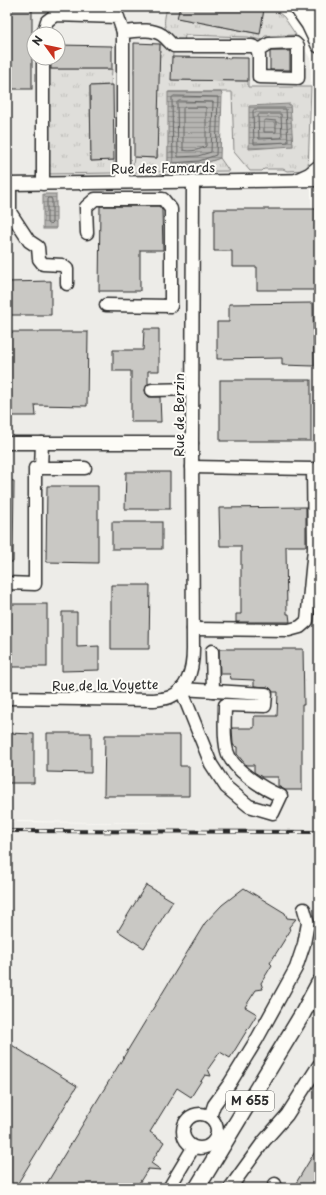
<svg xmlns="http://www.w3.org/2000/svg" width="326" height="1195" viewBox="0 0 326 1195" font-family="'Playpen Sans',sans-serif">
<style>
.built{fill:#edece8;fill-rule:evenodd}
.grass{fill:url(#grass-tufts);stroke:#858482}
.water{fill:url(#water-rules);stroke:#7e7d7b}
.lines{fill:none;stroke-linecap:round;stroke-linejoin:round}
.shore{stroke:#626261;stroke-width:1}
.building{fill:#c9c8c4;stroke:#2b2b2b}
.minor-casing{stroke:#2b2b2b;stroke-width:15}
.major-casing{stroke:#2b2b2b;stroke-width:18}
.minor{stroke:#fdfcf7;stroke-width:12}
.major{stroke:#fdfcf7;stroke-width:15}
.rail-casing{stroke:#2b2b2b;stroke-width:4}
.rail{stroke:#fdfcf7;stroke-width:2.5;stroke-dasharray:8;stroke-linecap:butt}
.labels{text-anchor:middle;stroke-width:4;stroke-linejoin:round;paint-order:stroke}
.shield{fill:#fdfcf7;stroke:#6a6a68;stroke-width:1}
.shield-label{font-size:12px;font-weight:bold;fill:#2b2b2b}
.street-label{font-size:13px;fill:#2b2b2b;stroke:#fdfcf7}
</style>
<defs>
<pattern id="grass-tufts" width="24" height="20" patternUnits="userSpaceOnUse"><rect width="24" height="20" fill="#dfdeda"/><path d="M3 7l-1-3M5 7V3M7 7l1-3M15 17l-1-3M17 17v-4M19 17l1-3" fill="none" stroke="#c0bfbb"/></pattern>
<pattern id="water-rules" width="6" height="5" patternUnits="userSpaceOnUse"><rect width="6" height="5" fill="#b5b4b1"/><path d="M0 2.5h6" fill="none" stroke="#939390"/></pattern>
</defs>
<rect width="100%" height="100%" fill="#fdfcf7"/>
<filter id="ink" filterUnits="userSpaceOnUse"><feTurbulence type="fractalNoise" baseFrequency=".025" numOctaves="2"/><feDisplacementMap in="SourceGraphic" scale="8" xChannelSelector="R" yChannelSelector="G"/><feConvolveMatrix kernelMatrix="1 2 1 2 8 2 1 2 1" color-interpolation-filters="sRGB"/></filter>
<g filter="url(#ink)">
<!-- built -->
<path class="built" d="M 7,7 L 272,7 L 284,17 L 300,41 L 311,60 L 310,166 L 315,286 L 317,824 L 319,824 L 319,1188 L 7,1188 L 7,822 L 174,823 L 7,821 ZM 34,34 L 58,34 L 58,58 L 34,58 Z"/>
<!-- grass -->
<g class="grass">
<path d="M 167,7 L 180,7 L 178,18 L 259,34 L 264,9 L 252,7 L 272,7 L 284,17 L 296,35 L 265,36 L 261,40 L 248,37 L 185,35 L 184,43 L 174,42 C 163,27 163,26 167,7 Z"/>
<path d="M 160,44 L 173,51 L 172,80 L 248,81 L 248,87 L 311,87 L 308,170 L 287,171 L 283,169 L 264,169 L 262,171 L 250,171 L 234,152 L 232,92 L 169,92 L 168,168 L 200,165 L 220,158 L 229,171 L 132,172 L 134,157 L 157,158 L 158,82 L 135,81 L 134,70 L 159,70 Z"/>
<path d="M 51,69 L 112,69 L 111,85 L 90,86 L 91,161 L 114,160 L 114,173 L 48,174 L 48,70 Z"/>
</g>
<!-- water -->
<g class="water">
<path d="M 168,92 L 221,92 L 222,95 L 220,158 L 200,165 L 168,168 Z"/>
<path d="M 290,104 L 293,146 L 249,149 L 249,106 Z"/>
<rect x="43" y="194" width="13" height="35"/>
</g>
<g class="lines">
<!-- shore -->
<g class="shore">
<path d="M 174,96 L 218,97 L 216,155 L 199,161 L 173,163 L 172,98 Z"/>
<path d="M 179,101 L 213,102 L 211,152 L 198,156 L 178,157 L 177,103 Z"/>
<path d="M 185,107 L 205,107 L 206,108 L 206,146 C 201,150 190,152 183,150 L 183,109 Z"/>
<path d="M 255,109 L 286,109 L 288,142 L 254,144 L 253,111 Z"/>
<path d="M 260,114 L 281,114 L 282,138 L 259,139 L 258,116 Z"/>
<path d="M 266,120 L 276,121 L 276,132 L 264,132 L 264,122 Z"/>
<path d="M 48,198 L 51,198 L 52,200 L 52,223 L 50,225 L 47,223 L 47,200 Z"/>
</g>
</g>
<!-- building -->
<g class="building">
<rect x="9" y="7" width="23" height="82"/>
<path d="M 180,7 L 252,7 L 264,9 L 260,34 L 177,18 Z"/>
<path d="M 134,43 L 160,44 L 157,158 L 134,157 Z"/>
<path d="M 58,45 L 112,46 L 112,69 L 51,69 L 51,58 L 58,58 Z"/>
<path d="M 271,51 L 290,51 L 290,70 L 270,70 L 270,52 Z"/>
<path d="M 172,57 L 248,58 L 248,81 L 171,80 Z"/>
<path d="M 113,85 L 114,160 L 91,161 L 90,86 Z"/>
<path d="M 100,206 L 159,206 L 162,210 L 163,250 L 140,250 L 140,291 L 99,291 Z"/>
<path d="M 214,209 L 316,209 L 316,290 L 257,290 L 257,267 L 232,267 L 232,251 L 214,251 Z"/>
<path d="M 51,281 L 51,315 L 7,315 L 7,282 Z"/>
<path d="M 313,303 L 314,366 L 282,365 L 282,358 L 217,359 L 217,322 L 229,322 L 229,304 Z"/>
<path d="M 144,329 L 159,329 L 159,371 L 148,371 L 148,384 L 145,390 L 146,394 L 149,397 L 160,397 L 161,422 L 131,422 L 131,371 L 113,371 L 113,350 L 143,350 Z"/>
<path d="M 7,332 L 88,332 L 87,406 L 35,405 L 36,416 L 7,416 Z"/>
<rect x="220" y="380" width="91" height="61"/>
<path d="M 126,472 L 170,472 L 170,509 L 125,509 Z"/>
<path d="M 7,480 L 14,481 L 13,562 L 7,562 Z"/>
<path d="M 47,486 L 98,486 L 98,563 L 46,562 Z"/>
<path d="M 306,507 L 306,546 L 286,546 L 287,614 L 289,614 L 290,622 L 236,622 L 236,614 L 241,614 L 241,546 L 220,546 L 219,508 Z"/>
<rect x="112" y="522" width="50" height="27"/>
<path d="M 111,585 L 150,585 L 149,649 L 111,649 Z"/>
<rect x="7" y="604" width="40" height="63"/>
<path d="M 62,612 L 77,612 L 77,647 L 99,646 L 99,670 L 62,671 Z"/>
<path d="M 219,649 L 303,649 L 304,705 L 302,705 L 302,790 L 285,790 L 278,786 L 278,777 L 262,777 L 254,772 L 254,765 L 246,765 L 237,754 L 237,747 L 234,746 L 233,744 L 232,728 L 254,728 L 254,716 L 277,716 L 278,692 L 273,692 L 270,688 L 267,687 L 254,686 L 254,680 L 231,679 L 230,674 L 220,674 Z"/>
<path d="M 7,733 L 34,734 L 34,783 L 7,783 Z"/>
<path d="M 47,733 L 91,733 L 91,773 L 47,772 Z"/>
<path d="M 105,735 L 180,735 L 180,766 L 189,766 L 189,796 L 104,796 Z"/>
<path d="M 146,885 L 173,901 L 144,948 L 118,931 Z"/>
<path d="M 244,888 L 285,913 L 287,918 L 296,919 L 289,927 L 290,931 L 270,963 L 272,965 L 261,983 L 263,989 L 256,990 L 245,1007 L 257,1014 L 230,1058 L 220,1052 L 208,1069 L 211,1076 L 205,1075 L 191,1097 L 177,1088 L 150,1132 L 164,1142 L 151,1163 L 161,1170 L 148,1169 L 136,1188 L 44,1188 L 205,923 L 222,905 Z"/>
<path d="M 7,1042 L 77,1086 L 15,1188 L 7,1188 Z"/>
<path d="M 319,1145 L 319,1188 L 293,1188 Z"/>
</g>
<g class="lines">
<defs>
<g id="minor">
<path d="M 43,34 L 47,21 L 55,15 L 118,17 L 123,32"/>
<path d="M 43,58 L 43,184"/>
<path d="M 298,179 L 309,174 L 319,166"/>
<path d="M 123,182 L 123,32 C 136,31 151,28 162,35 C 167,38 169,43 174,46 L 252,46 L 257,48 L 259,56 L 259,77 L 298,78 L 298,46 L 295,43 L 269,44 L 258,51"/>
<path d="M 7,184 L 319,180"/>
<path d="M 10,184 L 10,212 L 29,241 L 38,247 L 39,259 L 43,264 L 62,265 L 67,269 L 67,284"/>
<path d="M 87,233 L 86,207 L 95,199 L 163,199 L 171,209 L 171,306 L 106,305"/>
<path d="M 152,390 L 193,389"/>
<path d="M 7,443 L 192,443"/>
<path d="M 192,467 L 313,469 L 314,549 L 307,621 L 300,627 L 289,630 L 193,629"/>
<path d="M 41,468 L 42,443"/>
<path d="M 7,583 L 35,584 L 35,468 L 85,468"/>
<path d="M 212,651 L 213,691"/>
<path d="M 181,689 L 266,694 L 265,706 L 225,705 C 225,720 223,737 227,751 C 232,770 264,789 281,796 L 273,813 L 249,806 L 226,787 L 211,764 Z"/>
<path d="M 7,698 L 154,700 C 159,699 165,699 170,697 C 189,689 193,667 193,649 L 192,443 L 193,181"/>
<circle cx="200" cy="1131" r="17"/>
<path d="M 210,1117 L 214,1105 L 230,1083 L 257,1039 L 296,968 L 304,944 L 308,923 L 304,909"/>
<path d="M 169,1188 L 193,1148"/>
<path d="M 230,1188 L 264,1141 L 287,1115 L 319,1065"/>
<path d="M 273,1188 L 275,1184"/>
</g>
<g id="major">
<path d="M 297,7 L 309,24 L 319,45"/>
<path d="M 314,7 L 319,13"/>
<path d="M 197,1188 L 303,1013 L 319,983"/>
</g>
</defs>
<!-- minor casing -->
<use href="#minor" class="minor-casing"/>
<!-- major casing -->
<use href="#major" class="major-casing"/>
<!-- minor -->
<use href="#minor" class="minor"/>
<!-- major -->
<use href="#major" class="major"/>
<defs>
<path id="rail" d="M 7,831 L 319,832"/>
</defs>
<!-- rail casing -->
<use href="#rail" class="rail-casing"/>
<!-- rail -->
<use href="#rail" class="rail"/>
</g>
</g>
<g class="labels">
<!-- shield labels -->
<rect class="shield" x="226" y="1091" width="48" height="20" rx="3"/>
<g class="shield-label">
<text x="250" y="1105">M 655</text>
</g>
<!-- street labels -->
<g class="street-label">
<text transform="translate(163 168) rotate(-1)" y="5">Rue des Famards</text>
<text transform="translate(179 415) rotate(-90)" y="5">Rue de Berzin</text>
<text transform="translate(105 685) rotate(-1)" y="5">Rue de la Voyette</text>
</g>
</g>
<!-- margin -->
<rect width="326" height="1195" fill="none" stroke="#fdfcf7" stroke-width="24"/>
<rect x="12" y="12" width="302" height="1171" fill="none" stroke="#2b2b2b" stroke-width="1.5" filter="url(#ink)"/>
<!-- north arrow -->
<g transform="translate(46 46) rotate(303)"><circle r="19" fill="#fdfcf7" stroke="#a9a8a5"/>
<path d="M0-3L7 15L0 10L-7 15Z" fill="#c8321e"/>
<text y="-6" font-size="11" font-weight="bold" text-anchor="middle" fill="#2b2b2b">N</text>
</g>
</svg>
